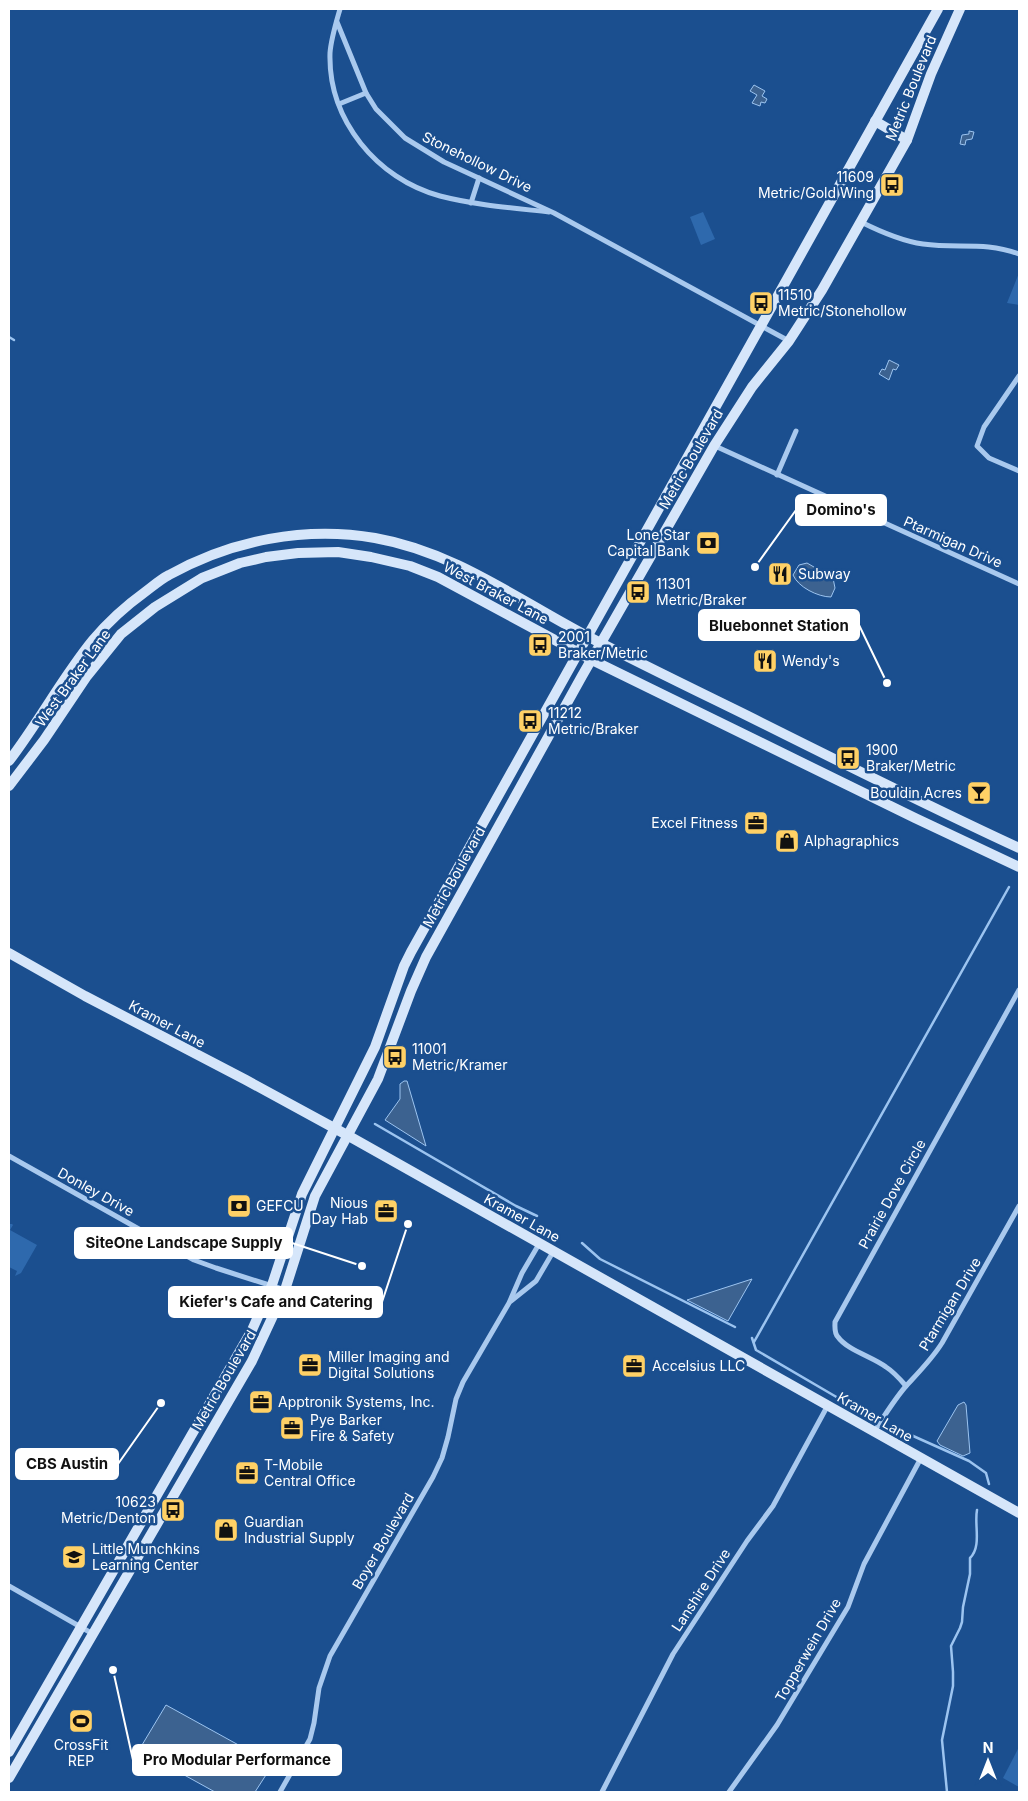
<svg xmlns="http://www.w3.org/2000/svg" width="1028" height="1801" viewBox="0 0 1028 1801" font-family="Inter,sans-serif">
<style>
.green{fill:#2e69ad}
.water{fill:#3c6290;stroke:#9cc4f0}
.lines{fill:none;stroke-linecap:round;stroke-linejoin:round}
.stream{stroke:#9cc4f0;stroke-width:2.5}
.street{stroke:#a9c9ee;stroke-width:5}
.secondary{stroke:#d6e6fa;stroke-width:10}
.labels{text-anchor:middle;stroke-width:5;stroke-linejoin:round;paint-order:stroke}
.street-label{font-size:14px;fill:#fff;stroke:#1b4f8f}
.poi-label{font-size:14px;fill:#fff;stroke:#1b4f8f;text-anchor:start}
.leader{fill:none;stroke:#fff;stroke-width:2}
.callout-dot{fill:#fff;stroke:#1b4f8f;stroke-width:2}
.callout{fill:#fff;stroke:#fff;stroke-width:2}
.callout-label{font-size:15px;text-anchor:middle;font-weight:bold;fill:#111}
</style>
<rect width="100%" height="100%" fill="#1b4f8f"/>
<!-- green -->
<g class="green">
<path d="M 703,212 L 715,239 L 701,245 L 690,217 Z"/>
<path d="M 1019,273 L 1019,305 L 1007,303 Z"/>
<path d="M 9,1224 L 12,1224 L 13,1225 L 10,1230 L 37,1245 L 21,1273 L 15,1276 L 17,1271 L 9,1267 Z"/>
<path d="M 1019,1747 L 1019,1787 L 1003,1778 Z"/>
</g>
<!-- water -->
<g class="water">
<path d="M 754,85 L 765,91 L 762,96 L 767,99 L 765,103 L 761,102 L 760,106 L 752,103 L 757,95 L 750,91 Z"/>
<path d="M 969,131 L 974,132 L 972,139 L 966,140 L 965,145 L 960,144 L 962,135 L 969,134 Z"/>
<path d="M 889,360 L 899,365 L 896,370 L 893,369 L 889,380 L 879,374 L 882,369 L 885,370 Z"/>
<path d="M 807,563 L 833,578 L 835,588 L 831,597 C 818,597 798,587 793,575 L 799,565 Z"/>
<path d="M 404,1081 L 407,1081 L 426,1146 L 385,1120 L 400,1099 L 400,1084 Z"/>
<path d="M 752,1279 L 728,1321 L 687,1300 Z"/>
<path d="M 964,1402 L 966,1405 L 970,1453 L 963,1456 L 940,1445 L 937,1441 L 958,1405 Z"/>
<path d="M 166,1705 L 273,1764 L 255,1792 L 215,1792 L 139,1750 Z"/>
</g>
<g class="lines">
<!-- stream -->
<g class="stream">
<path d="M 9,337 L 14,340"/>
<path d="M 375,1124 L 516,1206 L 537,1216"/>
<path d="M 582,1243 L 600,1259 L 735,1327"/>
<path d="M 752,1338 L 756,1350 L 845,1402 L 869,1413"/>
<path d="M 754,1342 L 1009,887"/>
<path d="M 893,1427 L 969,1461 L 986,1473 L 989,1484"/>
<path d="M 947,1792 L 942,1740 L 953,1686 L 953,1672 L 951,1646 L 960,1628 L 962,1622 L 963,1607 L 970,1574 L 970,1558 C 982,1546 974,1525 977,1510"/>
</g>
<!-- street -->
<g class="street">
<path d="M 340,9 C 336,23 331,39 330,53 C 328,120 377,179 440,196 C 475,205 513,208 549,212"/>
<path d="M 337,22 L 366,93 L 376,109 L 405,138 L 444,162 L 554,213 L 789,341"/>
<path d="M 339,104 L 366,93"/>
<path d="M 471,203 L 479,178"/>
<path d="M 861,222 C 881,232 901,241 923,244 C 958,249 984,241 1019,254"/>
<path d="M 1019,376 L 984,427 L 977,446 L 989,458 L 1019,471"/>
<path d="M 715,446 L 1019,584"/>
<path d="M 777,475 L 796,431"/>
<path d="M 9,1156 L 194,1260 L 216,1268 L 285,1290"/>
<path d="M 511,1301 L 536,1281 L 553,1252"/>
<path d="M 906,1386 C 900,1379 894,1372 886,1367 C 873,1357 847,1350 838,1337 C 834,1333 835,1327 835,1322 L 1019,990"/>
<path d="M 874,1432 C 884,1416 894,1400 906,1386 C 919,1372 932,1359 942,1343 L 1019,1206"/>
<path d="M 9,1586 L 93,1634"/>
<path d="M 280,1792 L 310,1739 L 314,1723 L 319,1688 L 330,1656 L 433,1477 L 442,1458 L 448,1437 L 456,1399 L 463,1382 L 509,1303 L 522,1273 L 539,1244"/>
<path d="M 602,1792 L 673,1654 L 747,1541 L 773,1506 L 828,1405"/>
<path d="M 729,1792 L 777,1725 L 848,1607 L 864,1564 L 921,1458"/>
</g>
<!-- secondary -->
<g class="secondary">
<path d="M 875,121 L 907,140"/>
<path d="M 9,761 C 39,722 62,678 93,640 C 108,622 127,605 145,592 C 153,586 161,579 169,575 C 232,540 305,526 375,538 C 455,552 518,600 589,637 C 641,664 695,690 748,716 C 838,761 928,806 1019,848"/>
<path d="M 9,786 L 44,740 L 87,676 L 121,634 L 155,607 L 202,578 L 240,563 L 266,557 L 298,553 L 338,552 L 371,557 L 410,566 L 438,577 L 592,660 L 915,818 L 1019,867"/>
<path d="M 9,953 L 85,996 L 246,1080 L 347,1135 L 1019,1513"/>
<path d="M 9,1752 L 252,1330 L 272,1285 L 302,1194 L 375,1047 L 404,966 L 411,952 L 938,9"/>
<path d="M 9,1778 L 252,1361 L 285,1290 L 315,1196 L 378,1079 L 411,991 L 426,957 L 582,676 L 714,446 L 752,387 L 789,341 L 822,290 L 907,140 L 931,74 L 960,9"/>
</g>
</g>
<!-- icons -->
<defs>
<symbol id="bus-square" viewBox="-11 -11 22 22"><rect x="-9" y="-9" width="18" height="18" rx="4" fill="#ffd166" stroke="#1b4f8f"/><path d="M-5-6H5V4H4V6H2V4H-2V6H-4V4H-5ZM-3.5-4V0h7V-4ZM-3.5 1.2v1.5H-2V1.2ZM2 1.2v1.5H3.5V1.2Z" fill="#111"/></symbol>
<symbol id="bank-square" viewBox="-11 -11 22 22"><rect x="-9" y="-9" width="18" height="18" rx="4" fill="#ffd166" stroke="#1b4f8f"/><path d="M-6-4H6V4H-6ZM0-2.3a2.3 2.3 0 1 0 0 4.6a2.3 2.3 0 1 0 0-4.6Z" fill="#111"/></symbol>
<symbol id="restaurant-square" viewBox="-11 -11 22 22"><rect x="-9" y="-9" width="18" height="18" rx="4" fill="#ffd166" stroke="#1b4f8f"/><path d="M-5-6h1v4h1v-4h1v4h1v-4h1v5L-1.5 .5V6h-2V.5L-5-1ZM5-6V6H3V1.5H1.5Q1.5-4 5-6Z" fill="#111"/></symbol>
<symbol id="bar-square" viewBox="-11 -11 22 22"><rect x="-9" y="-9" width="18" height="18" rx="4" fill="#ffd166" stroke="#1b4f8f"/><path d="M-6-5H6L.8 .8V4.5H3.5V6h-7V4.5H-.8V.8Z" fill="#111"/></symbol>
<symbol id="office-square" viewBox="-11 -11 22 22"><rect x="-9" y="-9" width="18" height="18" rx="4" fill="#ffd166" stroke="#1b4f8f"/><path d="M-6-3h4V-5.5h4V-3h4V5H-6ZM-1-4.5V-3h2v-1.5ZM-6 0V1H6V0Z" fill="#111"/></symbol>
<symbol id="shop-square" viewBox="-11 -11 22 22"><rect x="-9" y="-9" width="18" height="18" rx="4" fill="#ffd166" stroke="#1b4f8f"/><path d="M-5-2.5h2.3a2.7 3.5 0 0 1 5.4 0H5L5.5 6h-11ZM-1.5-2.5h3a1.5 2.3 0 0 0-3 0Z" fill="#111"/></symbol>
<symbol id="school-square" viewBox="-11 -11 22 22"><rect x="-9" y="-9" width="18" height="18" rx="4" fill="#ffd166" stroke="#1b4f8f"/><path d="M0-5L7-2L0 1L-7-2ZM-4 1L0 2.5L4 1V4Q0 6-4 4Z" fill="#111"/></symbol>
<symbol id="stadium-square" viewBox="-11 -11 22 22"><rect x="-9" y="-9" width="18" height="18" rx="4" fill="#ffd166" stroke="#1b4f8f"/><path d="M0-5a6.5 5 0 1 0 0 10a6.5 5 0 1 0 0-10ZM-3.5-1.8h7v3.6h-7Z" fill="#111"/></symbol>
</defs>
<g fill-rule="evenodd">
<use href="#bus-square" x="878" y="171" width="28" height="28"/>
<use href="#bus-square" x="747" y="289" width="28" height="28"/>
<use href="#bank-square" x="694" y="529" width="28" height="28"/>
<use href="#restaurant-square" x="766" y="560" width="28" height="28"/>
<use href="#bus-square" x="624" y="578" width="28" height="28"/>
<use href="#bus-square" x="526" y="631" width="28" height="28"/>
<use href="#restaurant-square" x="751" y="647" width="28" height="28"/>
<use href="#bus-square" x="516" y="707" width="28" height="28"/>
<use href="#bus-square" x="834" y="744" width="28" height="28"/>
<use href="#bar-square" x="965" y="779" width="28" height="28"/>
<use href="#office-square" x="742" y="809" width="28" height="28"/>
<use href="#shop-square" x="773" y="827" width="28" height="28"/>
<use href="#bus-square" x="381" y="1043" width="28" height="28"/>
<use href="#bank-square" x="225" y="1192" width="28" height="28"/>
<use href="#office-square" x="372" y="1197" width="28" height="28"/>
<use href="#office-square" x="296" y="1351" width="28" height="28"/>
<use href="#office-square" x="620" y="1352" width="28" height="28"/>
<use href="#office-square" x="247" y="1388" width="28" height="28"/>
<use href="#office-square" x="278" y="1414" width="28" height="28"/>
<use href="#office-square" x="233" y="1459" width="28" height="28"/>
<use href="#bus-square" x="159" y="1496" width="28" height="28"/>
<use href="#shop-square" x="212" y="1516" width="28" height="28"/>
<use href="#school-square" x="60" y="1543" width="28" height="28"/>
<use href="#stadium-square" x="67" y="1707" width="28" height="28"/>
</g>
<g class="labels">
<!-- street labels -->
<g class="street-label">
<text transform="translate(911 88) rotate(-68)" y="5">Metric Boulevard</text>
<text transform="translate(477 162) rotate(26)" y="5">Stonehollow Drive</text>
<text transform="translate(691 459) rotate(-60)" y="5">Metric Boulevard</text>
<text transform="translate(953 542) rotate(24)" y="5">Ptarmigan Drive</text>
<text transform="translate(496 593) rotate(28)" y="5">West Braker Lane</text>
<text transform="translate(73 678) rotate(-54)" y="5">West Braker Lane</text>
<text transform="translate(454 877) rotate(-61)" y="5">Metric Boulevard</text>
<text transform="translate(167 1024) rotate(28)" y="5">Kramer Lane</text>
<text transform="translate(96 1192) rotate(29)" y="5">Donley Drive</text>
<text transform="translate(892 1194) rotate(-61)" y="5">Prairie Dove Circle</text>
<text transform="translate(522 1218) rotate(29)" y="5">Kramer Lane</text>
<text transform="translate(950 1304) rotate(-59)" y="5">Ptarmigan Drive</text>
<text transform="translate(224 1380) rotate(-60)" y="5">Metric Boulevard</text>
<text transform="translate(875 1417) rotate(30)" y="5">Kramer Lane</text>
<text transform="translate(383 1541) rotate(-60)" y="5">Boyer Boulevard</text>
<text transform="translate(701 1590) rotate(-57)" y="5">Lanshire Drive</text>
<text transform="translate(808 1650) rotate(-60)" y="5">Topperwein Drive</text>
</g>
<!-- poi labels -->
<g class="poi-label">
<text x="874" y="182" text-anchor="end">11609<tspan x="874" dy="16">Metric/Gold Wing</tspan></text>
<text x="778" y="300">11510<tspan x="778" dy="16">Metric/Stonehollow</tspan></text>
<text x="690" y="540" text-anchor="end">Lone Star<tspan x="690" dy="16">Capital Bank</tspan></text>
<text x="798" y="579">Subway</text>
<text x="656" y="589">11301<tspan x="656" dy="16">Metric/Braker</tspan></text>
<text x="558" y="642">2001<tspan x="558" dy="16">Braker/Metric</tspan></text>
<text x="782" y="666">Wendy's</text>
<text x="548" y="718">11212<tspan x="548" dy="16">Metric/Braker</tspan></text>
<text x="866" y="755">1900<tspan x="866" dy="16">Braker/Metric</tspan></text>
<text x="962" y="798" text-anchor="end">Bouldin Acres</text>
<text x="738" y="828" text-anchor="end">Excel Fitness</text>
<text x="804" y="846">Alphagraphics</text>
<text x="412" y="1054">11001<tspan x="412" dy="16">Metric/Kramer</tspan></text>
<text x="368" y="1208" text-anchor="end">Nious<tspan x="368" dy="16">Day Hab</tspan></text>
<text x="256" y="1211">GEFCU</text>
<text x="328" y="1362">Miller Imaging and<tspan x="328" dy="16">Digital Solutions</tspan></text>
<text x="652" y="1371">Accelsius LLC</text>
<text x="278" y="1407">Apptronik Systems, Inc.</text>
<text x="310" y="1425">Pye Barker<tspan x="310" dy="16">Fire &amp; Safety</tspan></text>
<text x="264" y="1470">T-Mobile<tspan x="264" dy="16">Central Office</tspan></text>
<text x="156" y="1507" text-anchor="end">10623<tspan x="156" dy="16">Metric/Denton</tspan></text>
<text x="244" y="1527">Guardian<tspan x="244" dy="16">Industrial Supply</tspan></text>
<text x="92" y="1554">Little Munchkins<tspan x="92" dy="16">Learning Center</tspan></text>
<text x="81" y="1750" text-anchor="middle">CrossFit<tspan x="81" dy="16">REP</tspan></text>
</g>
</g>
<!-- callouts -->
<path class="leader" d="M755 567L796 510M887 683L859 625M362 1266L292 1243M408 1224L382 1302M161 1403L118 1464M113 1670L133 1760"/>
<g class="callout-dot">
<circle cx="755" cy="567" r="5"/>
<circle cx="887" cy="683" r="5"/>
<circle cx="362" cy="1266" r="5"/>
<circle cx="408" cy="1224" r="5"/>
<circle cx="161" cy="1403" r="5"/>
<circle cx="113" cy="1670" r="5"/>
</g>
<g class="callout">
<rect x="796" y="495" width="90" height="30" rx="5"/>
<rect x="699" y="610" width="160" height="30" rx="5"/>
<rect x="75" y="1228" width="217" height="30" rx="5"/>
<rect x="169" y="1287" width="213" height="30" rx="5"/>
<rect x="16" y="1449" width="102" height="30" rx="5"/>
<rect x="133" y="1745" width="208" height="30" rx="5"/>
</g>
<g class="callout-label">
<text x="841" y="515">Domino's</text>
<text x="779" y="631">Bluebonnet Station</text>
<text x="184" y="1248">SiteOne Landscape Supply</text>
<text x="276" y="1307">Kiefer's Cafe and Catering</text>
<text x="67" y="1469">CBS Austin</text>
<text x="237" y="1765">Pro Modular Performance</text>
</g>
<!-- border -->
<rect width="1028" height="1801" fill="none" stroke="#ffffff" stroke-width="20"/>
<!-- north arrow -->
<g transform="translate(988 1761)" stroke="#1b4f8f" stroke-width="4" paint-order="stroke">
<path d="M0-4L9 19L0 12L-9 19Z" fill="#ffffff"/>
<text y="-8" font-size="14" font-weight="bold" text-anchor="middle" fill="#ffffff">N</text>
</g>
</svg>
